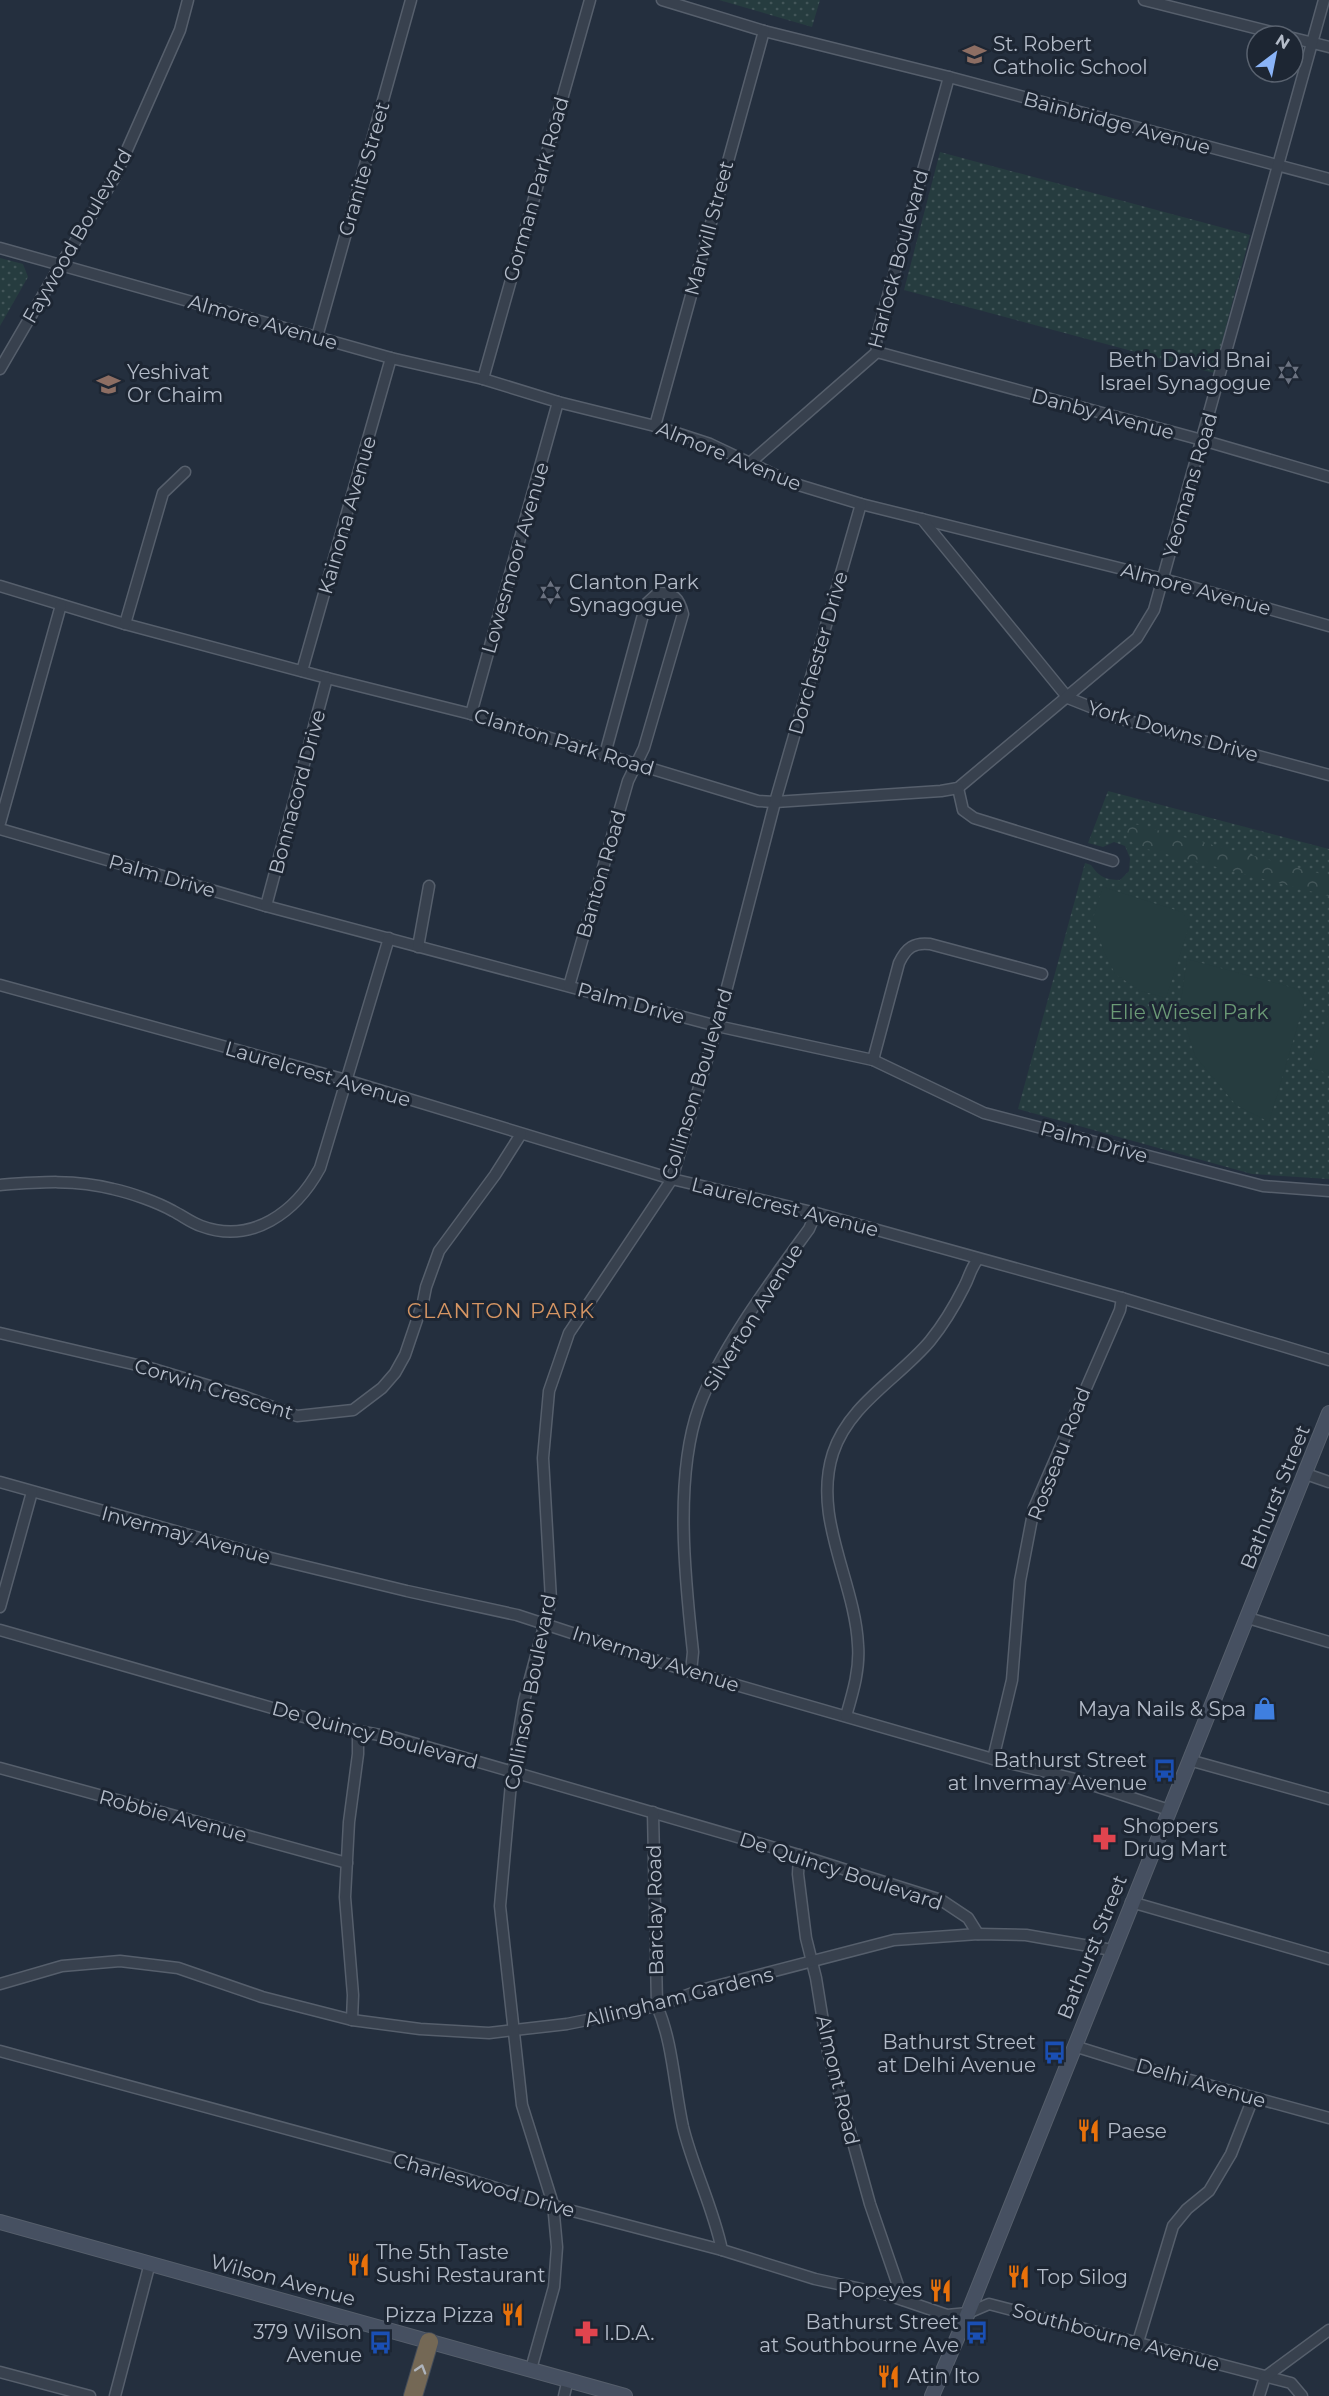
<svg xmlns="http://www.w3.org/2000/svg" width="1329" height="2396" viewBox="0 0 1329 2396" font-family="Montserrat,sans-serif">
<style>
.grass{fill:url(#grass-dots)}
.forest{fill:url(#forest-crowns)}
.pitch{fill:#263c3f}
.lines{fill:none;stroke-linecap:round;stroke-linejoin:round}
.street-casing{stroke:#565f6c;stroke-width:13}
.secondary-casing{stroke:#565f6c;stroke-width:16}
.highway-casing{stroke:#434c59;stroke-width:20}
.street{stroke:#38414e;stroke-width:10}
.secondary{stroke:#465061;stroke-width:14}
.highway{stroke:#746855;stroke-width:18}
.oneway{stroke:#aeb4bd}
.labels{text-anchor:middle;stroke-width:6;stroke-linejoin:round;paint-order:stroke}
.poi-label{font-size:20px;fill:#b4bcc9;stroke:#1d2633;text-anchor:start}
.street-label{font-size:20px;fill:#b4bcc9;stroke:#1d2633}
.park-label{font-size:20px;fill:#6b9a76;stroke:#1d2633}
.neighbourhood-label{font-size:21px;letter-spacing:1.5px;fill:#d59563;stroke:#1d2633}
</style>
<defs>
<pattern id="grass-dots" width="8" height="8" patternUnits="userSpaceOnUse" patternTransform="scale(1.5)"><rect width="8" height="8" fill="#263c3f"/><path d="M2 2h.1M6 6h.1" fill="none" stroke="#435659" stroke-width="1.8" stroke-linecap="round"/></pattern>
<pattern id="forest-crowns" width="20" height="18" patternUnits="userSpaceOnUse" patternTransform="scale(1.5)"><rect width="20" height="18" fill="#263c3f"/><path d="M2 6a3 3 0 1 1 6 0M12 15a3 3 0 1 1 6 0" fill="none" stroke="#435659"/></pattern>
</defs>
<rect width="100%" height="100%" fill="#242f3e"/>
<!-- grass -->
<g class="grass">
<path d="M 719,0 L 820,0 L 812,27 Z"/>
<path d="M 940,152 L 1250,235 L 1214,373 L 904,290 Z"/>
<path d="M 0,258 L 23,264 L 28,277 L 0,326 Z"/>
<path d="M 1108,791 L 1329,849 L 1329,1179 L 1252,1174 L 1018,1109 L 1085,863 L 1091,865 C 1099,877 1106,880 1120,880 L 1129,871 L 1130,858 L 1125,846 L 1114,842 L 1103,847 L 1088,843 Z"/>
</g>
<!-- forest -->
<path class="forest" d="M 1131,823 L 1329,876 L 1329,896 L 1135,846 L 1126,834 Z"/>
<!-- pitch -->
<g class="pitch">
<path d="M 1103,887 L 1182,912 L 1190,923 L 1166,998 L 1141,991 L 1115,974 L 1103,949 L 1093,918 Z"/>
<path d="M 1187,959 L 1298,989 L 1305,1001 L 1269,1122 L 1236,1105 L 1195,1056 L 1180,1007 Z"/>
<path d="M 1329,1013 L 1329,1074 L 1309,1067 Z"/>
</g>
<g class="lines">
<defs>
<g id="street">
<path d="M 662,0 L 764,31 L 949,77 L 1329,179"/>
<path d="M 1144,0 L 1287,36"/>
<path d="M 1293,38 L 1329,47"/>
<path d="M 0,248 L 391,358 L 483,379 L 558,402 L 655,426 L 710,444 L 792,483 L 861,504 L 1163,579 L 1329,626"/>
<path d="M 317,337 L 411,0"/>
<path d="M 877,352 L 1202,440 L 1329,477"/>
<path d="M 877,352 L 876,339 L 949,77"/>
<path d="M 0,369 L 60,266 L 115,177 L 180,30 L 188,0"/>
<path d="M 483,379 L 590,0"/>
<path d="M 655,426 L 764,31"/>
<path d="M 751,462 L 877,352"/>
<path d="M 922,519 L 1068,698 L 1121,719 L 1329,775"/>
<path d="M 0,586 L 125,624 L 327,678 L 471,714 L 758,801 L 775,802 L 941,791 L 958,788 L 1137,638 L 1154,610 L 1324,0"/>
<path d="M 125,624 L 163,493 L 185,472"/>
<path d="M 302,671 L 391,358"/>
<path d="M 471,714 L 558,402"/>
<path d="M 958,788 L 963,810 L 974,818 L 1113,861"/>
<path d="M 0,823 L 61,605"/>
<path d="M 0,829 L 266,906 L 717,1026 L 873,1060 L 984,1113 L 1263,1186 L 1329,1191"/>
<path d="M 266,906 L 327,678"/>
<path d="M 418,947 L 429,886"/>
<path d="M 0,985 L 346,1080 L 672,1179 L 816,1213 L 1122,1298 L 1329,1360"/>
<path d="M 569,986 L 628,781 L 644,748 L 683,614 C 679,598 674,593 658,593 L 646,604 L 605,754"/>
<path d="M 873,1060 L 899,963 C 906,948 914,942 930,944 L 1042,974"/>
<path d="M 0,1185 C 39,1182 75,1179 113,1189 C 131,1193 157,1202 173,1211 C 183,1216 190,1222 201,1226 C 252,1245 296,1212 320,1168 L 389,938"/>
<path d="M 0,1333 L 150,1368 L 243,1396 L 297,1416 L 353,1410 L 382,1388 L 395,1373 L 405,1355 L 423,1302 L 426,1287 L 439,1251 L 495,1175 L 521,1134"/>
<path d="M 1306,1474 L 1329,1482"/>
<path d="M 0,1482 L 271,1558 L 407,1591 L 517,1615 L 691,1672 L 993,1759 L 1071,1778 L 1169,1810"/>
<path d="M 0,1607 L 32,1492"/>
<path d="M 1248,1618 L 1329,1642"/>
<path d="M 0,1630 L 300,1716 L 358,1731 L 396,1738 L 799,1855 L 941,1900 L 968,1918 L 978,1934"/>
<path d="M 691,1672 L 693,1652 C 685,1579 674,1477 699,1407 C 720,1349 772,1280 809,1229 L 816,1213"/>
<path d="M 846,1716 C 853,1692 860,1669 858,1645 C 855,1581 812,1518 833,1453 C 849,1404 899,1378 930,1341 C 943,1325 955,1305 964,1287 C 970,1276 970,1269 978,1259"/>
<path d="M 993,1759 L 1012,1680 L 1020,1581 L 1034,1508 L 1120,1310 L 1122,1298"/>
<path d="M 1189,1760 L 1329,1799"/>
<path d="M 0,1768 L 347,1863"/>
<path d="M 653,1812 L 657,2006 C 673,2043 674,2086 683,2127 C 693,2168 713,2207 722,2250"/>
<path d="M 799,1855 L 798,1874 L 806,1938 L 816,1978 L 828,2052 L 870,2204 L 903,2300"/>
<path d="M 1131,1902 L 1329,1959"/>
<path d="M 0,1984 L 62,1966 L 120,1961 L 178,1968 L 262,1997 L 352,2020 L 420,2029 L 489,2033 L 567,2024 L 657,2006 L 701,1990 L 894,1940 L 978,1934 L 1026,1935 L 1112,1950"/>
<path d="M 352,2020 L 353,1995 L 345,1897 L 349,1822 L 358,1754 L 358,1731"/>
<path d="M 1074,2046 L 1135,2065 L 1329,2118"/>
<path d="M 0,2051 L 434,2169 L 565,2209 L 722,2250 L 815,2279 L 885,2294 L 947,2315 L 968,2313 L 989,2304 L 1291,2383 L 1302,2396"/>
<path d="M 1138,2342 L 1173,2226 L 1187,2209 L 1209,2191 L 1231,2154 L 1253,2098"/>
<path d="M 531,2369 L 554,2287 L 557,2247 L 553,2204 L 522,2105 L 500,1906 L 512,1772 L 524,1701 L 551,1600 L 543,1458 L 549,1391 L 569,1333 L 672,1179 L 717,1026 L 775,802 L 861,504"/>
<path d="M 0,2372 L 90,2396"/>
<path d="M 115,2396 L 150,2263"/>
<path d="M 564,2396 L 568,2379"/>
<path d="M 1259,2396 L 1265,2377 L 1329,2330"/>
</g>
<g id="secondary">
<path d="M 0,2222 L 625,2396"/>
<path d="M 932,2396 L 968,2313 L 1329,1413"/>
</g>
<path id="highway" d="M 413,2396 L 429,2342"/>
</defs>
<!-- street casing -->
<use href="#street" class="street-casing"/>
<!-- secondary casing -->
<use href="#secondary" class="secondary-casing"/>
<!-- highway casing -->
<use href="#highway" class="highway-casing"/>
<!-- street -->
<use href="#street" class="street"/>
<!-- secondary -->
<use href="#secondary" class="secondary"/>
<!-- highway -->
<use href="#highway" class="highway"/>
</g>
<!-- one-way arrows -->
<defs><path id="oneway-chevron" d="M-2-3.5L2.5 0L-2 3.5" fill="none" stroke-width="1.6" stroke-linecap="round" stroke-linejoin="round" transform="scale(1.5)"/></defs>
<use class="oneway" href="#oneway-chevron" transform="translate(421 2369) rotate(-73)"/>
<!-- icons -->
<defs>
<symbol id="school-bare" viewBox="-9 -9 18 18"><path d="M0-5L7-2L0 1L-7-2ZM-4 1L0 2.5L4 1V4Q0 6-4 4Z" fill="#8d6e63" stroke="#1d2633" stroke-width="2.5" paint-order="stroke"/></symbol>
<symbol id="synagogue-bare" viewBox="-9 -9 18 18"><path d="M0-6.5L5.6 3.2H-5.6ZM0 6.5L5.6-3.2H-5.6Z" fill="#6b7280" stroke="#1d2633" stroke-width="2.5" paint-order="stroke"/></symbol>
<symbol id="shop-bare" viewBox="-9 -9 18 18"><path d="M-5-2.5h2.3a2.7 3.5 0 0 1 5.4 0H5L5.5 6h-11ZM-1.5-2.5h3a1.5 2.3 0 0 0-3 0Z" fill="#3f7fe0" stroke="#1d2633" stroke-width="2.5" paint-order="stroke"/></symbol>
<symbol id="bus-bare" viewBox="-9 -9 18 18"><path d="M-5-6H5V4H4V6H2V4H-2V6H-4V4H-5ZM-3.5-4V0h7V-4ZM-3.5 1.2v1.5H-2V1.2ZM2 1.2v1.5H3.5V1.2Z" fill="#1a4fb4" stroke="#1d2633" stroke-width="2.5" paint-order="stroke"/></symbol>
<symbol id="pharmacy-bare" viewBox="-9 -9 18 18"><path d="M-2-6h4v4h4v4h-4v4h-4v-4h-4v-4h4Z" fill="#e0444e" stroke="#1d2633" stroke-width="2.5" paint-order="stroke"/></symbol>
<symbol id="restaurant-bare" viewBox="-9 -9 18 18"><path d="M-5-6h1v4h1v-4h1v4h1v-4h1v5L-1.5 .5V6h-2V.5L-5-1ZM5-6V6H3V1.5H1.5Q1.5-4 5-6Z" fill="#e8710a" stroke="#1d2633" stroke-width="2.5" paint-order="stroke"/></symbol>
</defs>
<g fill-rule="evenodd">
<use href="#school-bare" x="958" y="38" width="33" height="33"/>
<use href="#synagogue-bare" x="1272" y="356" width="33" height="33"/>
<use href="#school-bare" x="92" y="368" width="33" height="33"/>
<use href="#synagogue-bare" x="534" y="576" width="33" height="33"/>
<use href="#shop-bare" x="1248" y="1692" width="33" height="33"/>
<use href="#bus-bare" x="1148" y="1754" width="33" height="33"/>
<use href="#pharmacy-bare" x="1088" y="1822" width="33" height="33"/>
<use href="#bus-bare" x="1038" y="2036" width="33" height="33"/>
<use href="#restaurant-bare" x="1072" y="2114" width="33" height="33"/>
<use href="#restaurant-bare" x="342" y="2248" width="33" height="33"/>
<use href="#restaurant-bare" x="1002" y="2260" width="33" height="33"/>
<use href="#restaurant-bare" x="924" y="2274" width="33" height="33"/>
<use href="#restaurant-bare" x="496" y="2298" width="33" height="33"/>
<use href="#pharmacy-bare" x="570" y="2316" width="33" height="33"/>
<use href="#bus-bare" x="960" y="2316" width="33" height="33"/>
<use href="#bus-bare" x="364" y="2326" width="33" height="33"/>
<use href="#restaurant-bare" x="872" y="2360" width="33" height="33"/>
</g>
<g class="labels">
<!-- poi labels -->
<g class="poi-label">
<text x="993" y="51">St. Robert<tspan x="993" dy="23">Catholic School</tspan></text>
<text x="1271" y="367" text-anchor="end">Beth David Bnai<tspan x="1271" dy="23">Israel Synagogue</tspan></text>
<text x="127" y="379">Yeshivat<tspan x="127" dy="23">Or Chaim</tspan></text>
<text x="569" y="589">Clanton Park<tspan x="569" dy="23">Synagogue</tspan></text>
<text x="1246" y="1716" text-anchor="end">Maya Nails &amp; Spa</text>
<text x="1147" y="1767" text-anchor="end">Bathurst Street<tspan x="1147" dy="23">at Invermay Avenue</tspan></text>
<text x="1123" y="1833">Shoppers<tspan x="1123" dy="23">Drug Mart</tspan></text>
<text x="1036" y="2049" text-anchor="end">Bathurst Street<tspan x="1036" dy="23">at Delhi Avenue</tspan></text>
<text x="1107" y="2138">Paese</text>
<text x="376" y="2259">The 5th Taste<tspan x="376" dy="23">Sushi Restaurant</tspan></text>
<text x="1037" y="2284">Top Silog</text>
<text x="922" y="2297" text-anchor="end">Popeyes</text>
<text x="494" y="2322" text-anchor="end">Pizza Pizza</text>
<text x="959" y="2329" text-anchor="end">Bathurst Street<tspan x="959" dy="23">at Southbourne Ave</tspan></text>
<text x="362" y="2339" text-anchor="end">379 Wilson<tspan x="362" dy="23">Avenue</tspan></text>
<text x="604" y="2340">I.D.A.</text>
<text x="907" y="2383">Atin Ito</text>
</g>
<!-- street labels -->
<g class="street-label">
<text transform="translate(1117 123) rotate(15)" y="7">Bainbridge Avenue</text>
<text transform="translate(364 169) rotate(-74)" y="7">Granite Street</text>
<text transform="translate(536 189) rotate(-74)" y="7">Gorman Park Road</text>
<text transform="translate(709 228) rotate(-75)" y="7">Marwill Street</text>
<text transform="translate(77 236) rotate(-60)" y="7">Faywood Boulevard</text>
<text transform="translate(898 259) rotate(-75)" y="7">Harlock Boulevard</text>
<text transform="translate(263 322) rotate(16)" y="7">Almore Avenue</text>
<text transform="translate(1103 414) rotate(15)" y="7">Danby Avenue</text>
<text transform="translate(729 456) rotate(22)" y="7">Almore Avenue</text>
<text transform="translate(1190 485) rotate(-74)" y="7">Yeomans Road</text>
<text transform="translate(347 515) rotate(-74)" y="7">Kainona Avenue</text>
<text transform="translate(515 558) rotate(-74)" y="7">Lowesmoor Avenue</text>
<text transform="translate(1196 589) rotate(15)" y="7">Almore Avenue</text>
<text transform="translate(818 653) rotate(-74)" y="7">Dorchester Drive</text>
<text transform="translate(1173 731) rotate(16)" y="7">York Downs Drive</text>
<text transform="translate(564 742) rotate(17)" y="7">Clanton Park Road</text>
<text transform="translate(297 792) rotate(-75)" y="7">Bonnacord Drive</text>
<text transform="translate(601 874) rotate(-74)" y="7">Banton Road</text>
<text transform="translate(162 876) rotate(16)" y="7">Palm Drive</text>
<text transform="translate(631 1003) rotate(15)" y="7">Palm Drive</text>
<text transform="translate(318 1074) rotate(16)" y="7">Laurelcrest Avenue</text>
<text transform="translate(697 1084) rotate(-73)" y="7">Collinson Boulevard</text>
<text transform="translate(1094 1142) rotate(15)" y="7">Palm Drive</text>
<text transform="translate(785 1207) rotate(14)" y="7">Laurelcrest Avenue</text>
<text transform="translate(753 1317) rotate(-58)" y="7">Silverton Avenue</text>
<text transform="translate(214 1389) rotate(17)" y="7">Corwin Crescent</text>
<text transform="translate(1059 1454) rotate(-69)" y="7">Rosseau Road</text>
<text transform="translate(1275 1497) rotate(-68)" y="7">Bathurst Street</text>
<text transform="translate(186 1535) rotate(15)" y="7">Invermay Avenue</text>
<text transform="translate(656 1659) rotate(18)" y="7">Invermay Avenue</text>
<text transform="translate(530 1692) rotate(-79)" y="7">Collinson Boulevard</text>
<text transform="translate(375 1735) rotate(15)" y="7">De Quincy Boulevard</text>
<text transform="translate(173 1816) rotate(15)" y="7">Robbie Avenue</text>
<text transform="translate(841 1871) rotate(18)" y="7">De Quincy Boulevard</text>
<text transform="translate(655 1910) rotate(-91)" y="7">Barclay Road</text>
<text transform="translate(1092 1947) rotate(-68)" y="7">Bathurst Street</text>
<text transform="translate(679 1997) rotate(-14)" y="7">Allingham Gardens</text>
<text transform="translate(838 2080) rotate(77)" y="7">Almont Road</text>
<text transform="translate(1201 2083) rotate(16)" y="7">Delhi Avenue</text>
<text transform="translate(484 2185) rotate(16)" y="7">Charleswood Drive</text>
<text transform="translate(283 2280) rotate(15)" y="7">Wilson Avenue</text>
<text transform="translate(1116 2337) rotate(15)" y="7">Southbourne Avenue</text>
</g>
<!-- park labels -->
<g class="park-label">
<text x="1189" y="1019">Elie Wiesel Park</text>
</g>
<!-- neighbourhood labels -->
<g class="neighbourhood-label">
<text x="501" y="1318">CLANTON PARK</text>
</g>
</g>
<!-- north arrow -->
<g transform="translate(1275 54) rotate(32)"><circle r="28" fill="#1d2633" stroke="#59626f" stroke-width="1.5"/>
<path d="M0-4.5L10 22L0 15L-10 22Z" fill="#8ab4f8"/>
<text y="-9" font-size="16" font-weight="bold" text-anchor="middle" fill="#b4bcc9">N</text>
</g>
</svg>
